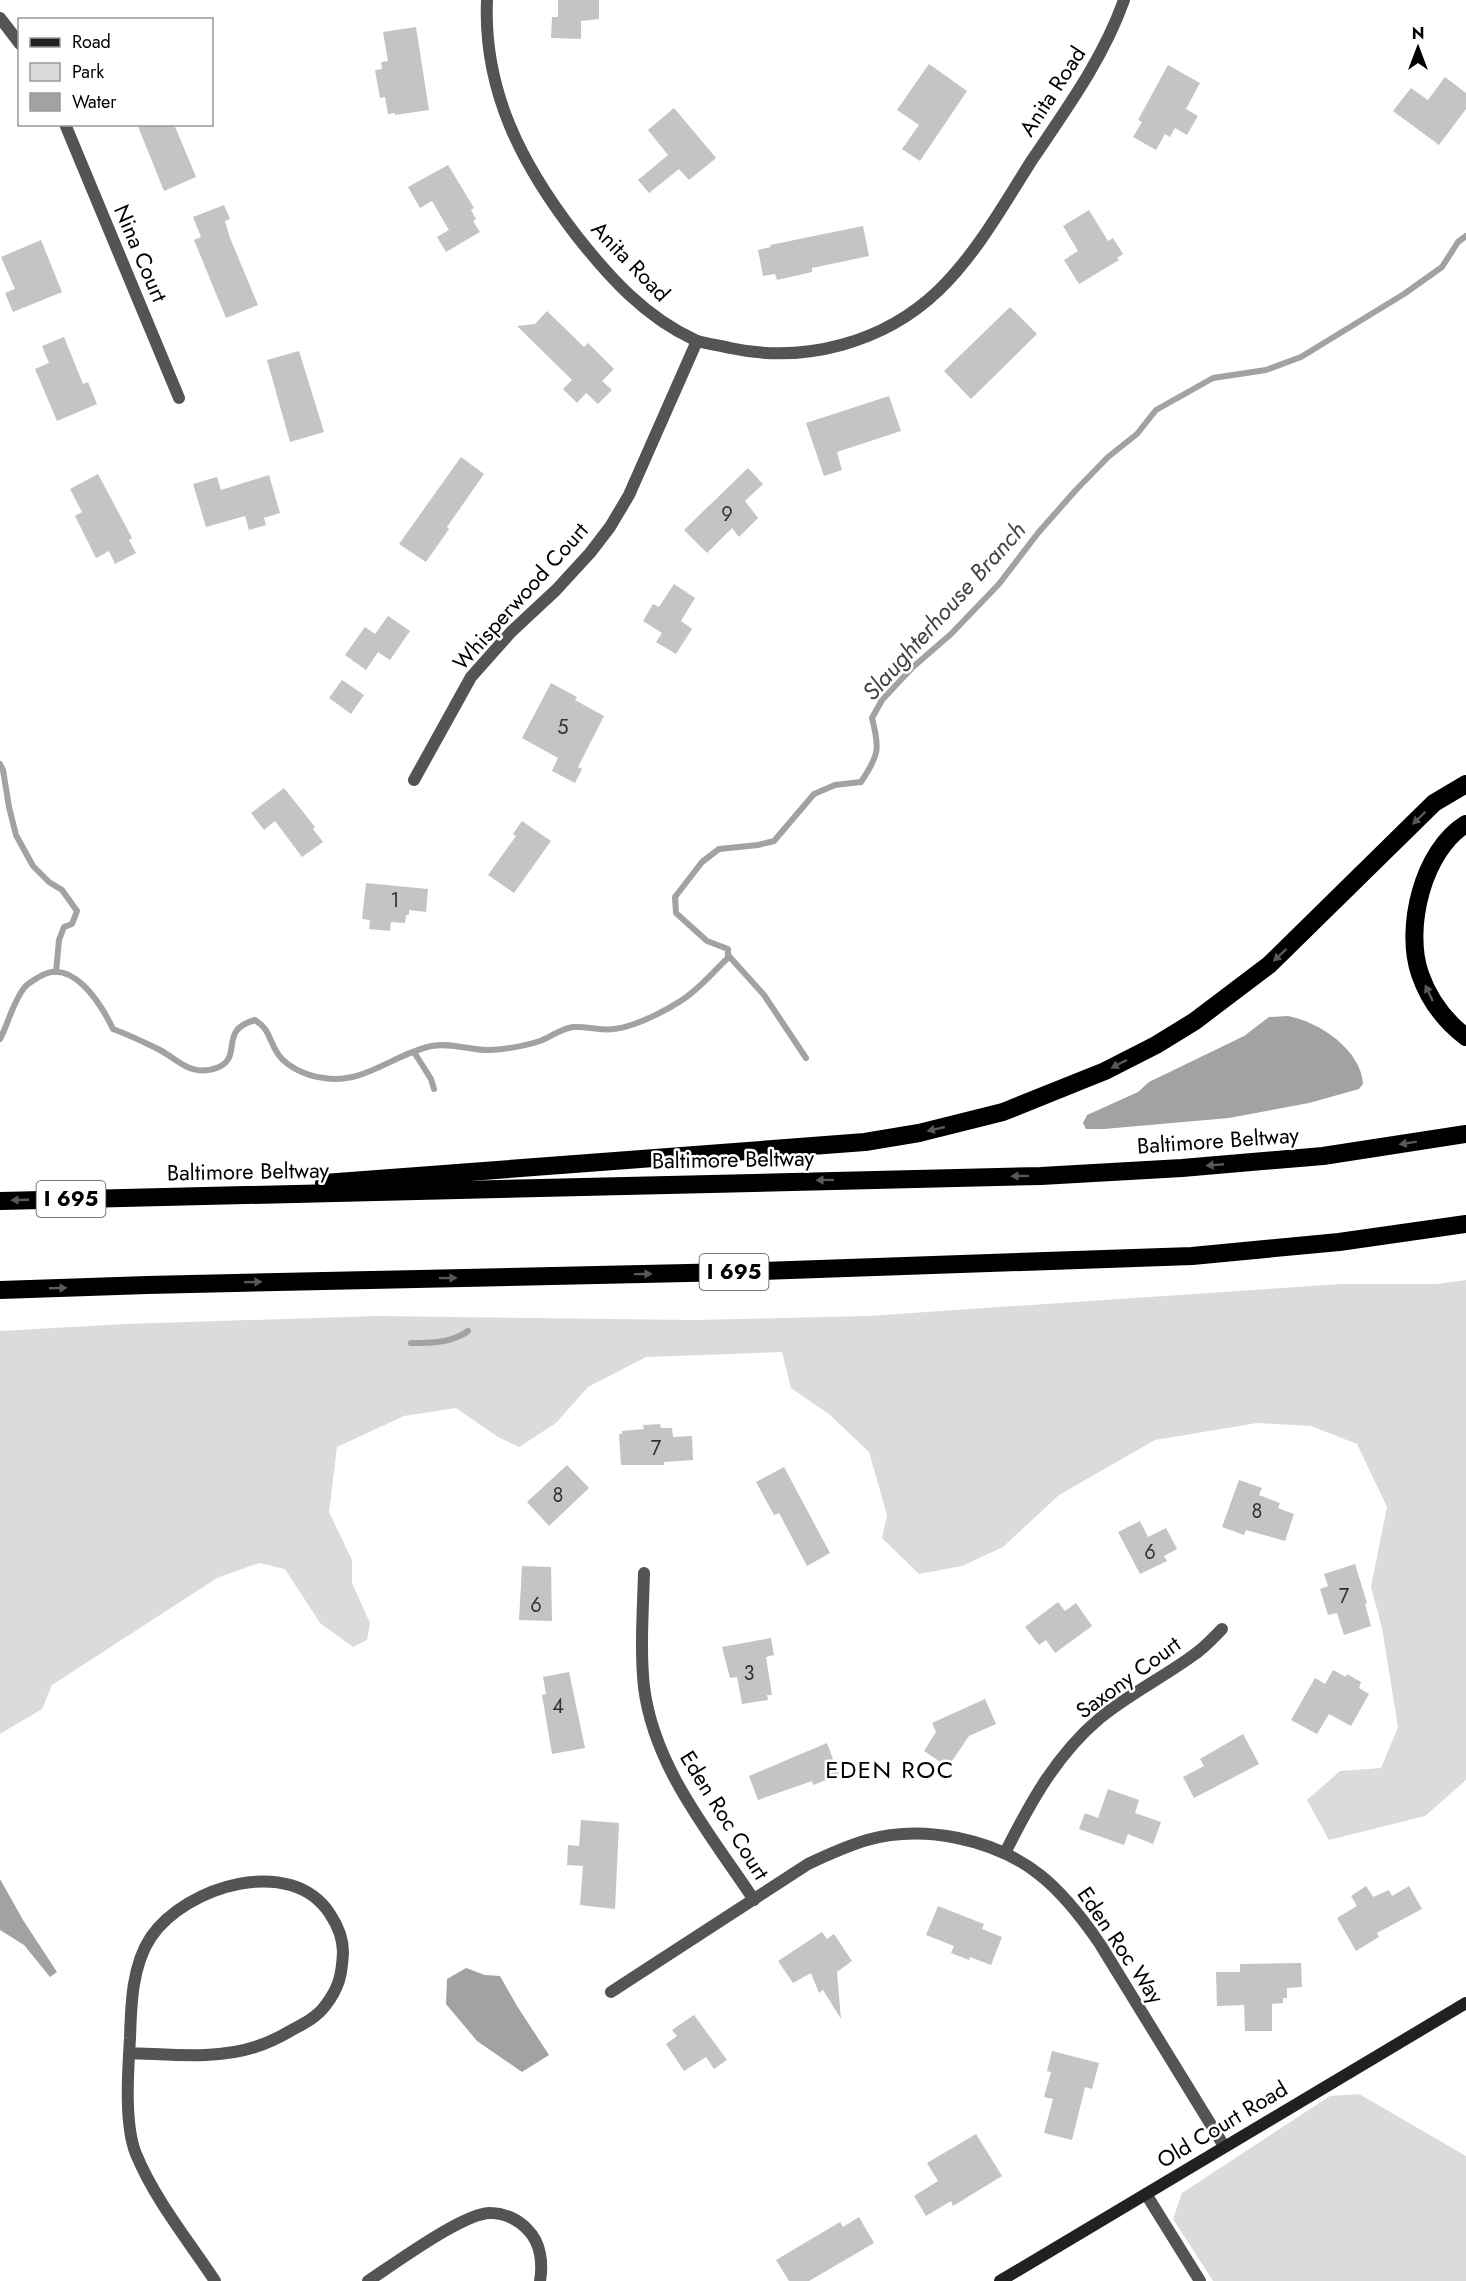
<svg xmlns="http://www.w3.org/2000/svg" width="1466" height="2281" viewBox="0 0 1466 2281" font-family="Jost,sans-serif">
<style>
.green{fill:#dbdbdb}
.water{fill:#a2a2a2}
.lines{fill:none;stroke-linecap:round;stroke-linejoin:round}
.stream{stroke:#a2a2a2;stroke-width:6}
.building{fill:#c4c4c4}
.minor{stroke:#545454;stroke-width:12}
.secondary{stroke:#212121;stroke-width:12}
.motorway{stroke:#000;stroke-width:18}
.oneway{fill:#595959}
.labels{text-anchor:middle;stroke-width:5;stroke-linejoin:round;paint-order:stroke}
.number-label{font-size:20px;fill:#313131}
.shield{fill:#fff;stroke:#4c4c4c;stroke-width:1.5}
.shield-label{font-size:21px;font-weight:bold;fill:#000}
.street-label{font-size:22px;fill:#000;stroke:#fff}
.water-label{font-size:24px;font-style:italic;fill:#434343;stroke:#fff}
.neighbourhood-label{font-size:24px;letter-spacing:1.5px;fill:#000;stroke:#fff}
</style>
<rect width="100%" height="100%" fill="#fff"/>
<!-- green -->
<g class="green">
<path d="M 1466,1280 L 1466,1780 L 1425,1816 L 1329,1840 L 1307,1800 L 1340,1771 L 1381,1768 L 1398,1727 L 1382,1628 L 1371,1587 L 1387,1507 L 1357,1444 L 1311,1426 L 1257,1423 L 1155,1440 L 1059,1495 L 1003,1547 L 962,1566 L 919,1574 L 882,1538 L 887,1515 L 869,1452 L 830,1415 L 791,1388 L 782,1352 L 646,1357 L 588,1387 L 556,1423 L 519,1447 L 498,1437 L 456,1408 L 404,1416 L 337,1447 L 329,1512 L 352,1560 L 352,1583 L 370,1623 L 367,1640 L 353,1647 L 320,1623 L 285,1569 L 259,1563 L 217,1578 L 52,1685 L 42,1709 L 0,1734 L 0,1331 L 126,1324 L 378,1316 L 694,1320 L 868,1316 L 1341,1284 L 1436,1284 Z"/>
<path d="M 1359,2094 L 1466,2156 L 1466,2281 L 1213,2281 L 1173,2219 L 1182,2193 L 1330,2096 Z"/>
</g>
<!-- water -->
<g class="water">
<path d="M 1288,1016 C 1320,1022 1361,1050 1363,1084 L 1359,1089 L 1309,1103 L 1229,1118 L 1104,1129 L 1086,1129 L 1083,1123 L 1087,1115 L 1138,1092 L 1149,1082 L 1244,1036 L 1269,1017 Z"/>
<path d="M 0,1879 L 23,1920 L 57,1972 L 50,1977 L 24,1945 L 0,1930 Z"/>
<path d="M 466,1968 L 485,1975 L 500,1976 L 517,2006 L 549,2055 L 522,2072 L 477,2041 L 446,2004 L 447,1979 Z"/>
</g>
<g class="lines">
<!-- stream -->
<g class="stream">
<path d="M 0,764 L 3,770 L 9,807 L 16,835 L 33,866 L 49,882 L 62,890 L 77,911 L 72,924 L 64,927 L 59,940 L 56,972"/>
<path d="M 728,955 L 764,995 L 806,1058"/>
<path d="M 0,1039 C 9,1022 12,1004 24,988 C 28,983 34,980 39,977 C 72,956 101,1004 113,1029 C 129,1035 144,1042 160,1050 C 180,1061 192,1078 219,1067 C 243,1056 218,1030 255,1020 C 268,1028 268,1036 275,1049 C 283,1066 306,1076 324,1078 C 364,1085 395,1053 432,1046 C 451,1042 471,1051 490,1050 C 506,1049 525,1046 540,1041 C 551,1037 560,1029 573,1027 C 587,1026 601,1031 614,1029 C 636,1027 679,1005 695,990 C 707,980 717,968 728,958 L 728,949 L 707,941 L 676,913 L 675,897 L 702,862 L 719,849 L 758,845 L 774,841 L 814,794 L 835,785 L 861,782 C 879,755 880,749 872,718 L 882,700 L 913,667 L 951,634 L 999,584 L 1038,533 L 1075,491 L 1108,457 L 1137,434 L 1156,410 L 1213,378 L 1266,370 L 1301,357 L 1404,294 L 1442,267 L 1458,242 L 1466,236"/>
<path d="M 414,1052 L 431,1079 L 434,1089"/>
<path d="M 411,1343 C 431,1343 452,1343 468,1331"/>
</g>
</g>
<!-- building -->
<g class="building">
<path d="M 558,0 L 599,0 L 599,19 L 581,21 L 581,39 L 551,38 L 552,17 L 558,17 Z"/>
<path d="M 416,27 L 429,110 L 395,115 L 395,113 L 388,114 L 385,97 L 380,98 L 375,70 L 382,69 L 381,62 L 388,61 L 383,32 Z"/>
<path d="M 929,64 L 967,91 L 920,161 L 902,149 L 919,125 L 897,110 Z"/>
<path d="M 1168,65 L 1200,83 L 1186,109 L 1198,116 L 1187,135 L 1175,128 L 1170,137 L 1165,134 L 1156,150 L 1133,137 L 1142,122 L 1138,120 Z"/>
<path d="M 1445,77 L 1466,93 L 1466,109 L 1439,145 L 1393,111 L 1411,88 L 1428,100 Z"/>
<path d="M 674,108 L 716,158 L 689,180 L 679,169 L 649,193 L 638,180 L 668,155 L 648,130 Z"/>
<path d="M 137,124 L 174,124 L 196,177 L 164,191 Z"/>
<path d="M 448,165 L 474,208 L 471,210 L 476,219 L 473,221 L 480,232 L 446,252 L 437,237 L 449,230 L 432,201 L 420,208 L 408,187 Z"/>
<path d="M 224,205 L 230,219 L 225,221 L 230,238 L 258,305 L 226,318 L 194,240 L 201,237 L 193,217 Z"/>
<path d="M 1089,210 L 1108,241 L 1113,238 L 1123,254 L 1117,258 L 1119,260 L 1079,284 L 1064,260 L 1078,251 L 1063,226 Z"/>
<path d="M 863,226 L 869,256 L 812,268 L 812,272 L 777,280 L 775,274 L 763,276 L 758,250 L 771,247 L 770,245 Z"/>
<path d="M 41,240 L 62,292 L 13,312 L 5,293 L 15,289 L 1,257 Z"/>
<path d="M 1010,307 L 1037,334 L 971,399 L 944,371 Z"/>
<path d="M 547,311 L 584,347 L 588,343 L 614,369 L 602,381 L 612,390 L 598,404 L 586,393 L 577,403 L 563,389 L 572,380 L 517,326 L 535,324 Z"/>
<path d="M 64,337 L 83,384 L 88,382 L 97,404 L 57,421 L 35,369 L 49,363 L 42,346 Z"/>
<path d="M 299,351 L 324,432 L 290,442 L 267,360 Z"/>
<path d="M 889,396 L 901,431 L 837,452 L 842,470 L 824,476 L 806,423 Z"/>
<path d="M 461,457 L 484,474 L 447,527 L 449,529 L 426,562 L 399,544 Z"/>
<path d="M 748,468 L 763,484 L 745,501 L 758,518 L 739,537 L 732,528 L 707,553 L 684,530 Z"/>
<path d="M 98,474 L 132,538 L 129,540 L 136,553 L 115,564 L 109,551 L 96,558 L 75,516 L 82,512 L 70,489 Z"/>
<path d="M 269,475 L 280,513 L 264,518 L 266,525 L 249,530 L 245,516 L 206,527 L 193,484 L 217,477 L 221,490 Z"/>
<path d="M 674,584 L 695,598 L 681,621 L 692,629 L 676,654 L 656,642 L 662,633 L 643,621 L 653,604 L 659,607 Z"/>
<path d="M 388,616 L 410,631 L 390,660 L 378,652 L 366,670 L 345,655 L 365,627 L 375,634 Z"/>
<path d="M 342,680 L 364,695 L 351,714 L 329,698 Z"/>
<path d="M 551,683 L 577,697 L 575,700 L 604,716 L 578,767 L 582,769 L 575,783 L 552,771 L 558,758 L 522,738 Z"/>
<path d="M 284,788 L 315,827 L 313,829 L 323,842 L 302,857 L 275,821 L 264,830 L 251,813 Z"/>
<path d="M 522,821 L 551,841 L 514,893 L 488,875 L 516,836 L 513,834 Z"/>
<path d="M 366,883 L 428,889 L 426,912 L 409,910 L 409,915 L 406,915 L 405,923 L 391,922 L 390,931 L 369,929 L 370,920 L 362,919 Z"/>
<path d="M 660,1424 L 661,1428 L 672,1428 L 673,1437 L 692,1436 L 693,1460 L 664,1462 L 664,1465 L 621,1465 L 619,1434 L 622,1434 L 622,1431 L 644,1429 L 643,1425 Z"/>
<path d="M 567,1465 L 589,1488 L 549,1526 L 527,1502 Z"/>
<path d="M 784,1467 L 830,1553 L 807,1566 L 779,1513 L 774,1515 L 756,1482 Z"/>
<path d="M 1239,1480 L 1262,1488 L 1259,1495 L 1280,1503 L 1278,1508 L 1294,1514 L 1285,1541 L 1246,1530 L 1244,1535 L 1222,1527 Z"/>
<path d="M 1140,1521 L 1148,1537 L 1166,1528 L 1177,1549 L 1164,1556 L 1167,1561 L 1140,1574 L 1118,1532 Z"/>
<path d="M 1355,1564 L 1367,1603 L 1365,1604 L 1371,1626 L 1344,1635 L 1337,1613 L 1328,1615 L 1320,1589 L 1328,1586 L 1324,1574 Z"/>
<path d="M 522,1566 L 551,1567 L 552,1621 L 519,1620 Z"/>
<path d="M 1058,1602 L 1065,1611 L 1076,1603 L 1092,1626 L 1055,1653 L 1046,1640 L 1039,1645 L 1025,1627 Z"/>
<path d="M 771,1638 L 774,1655 L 766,1657 L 772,1695 L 767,1695 L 768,1700 L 742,1704 L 737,1677 L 730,1678 L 722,1647 Z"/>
<path d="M 1333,1670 L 1346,1677 L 1347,1674 L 1361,1682 L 1359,1688 L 1369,1694 L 1351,1726 L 1329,1714 L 1317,1734 L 1291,1720 L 1315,1678 L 1325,1684 Z"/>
<path d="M 569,1672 L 585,1748 L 552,1754 L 542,1695 L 546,1694 L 543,1677 Z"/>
<path d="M 985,1699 L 996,1724 L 969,1736 L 948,1767 L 924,1751 L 936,1732 L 932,1723 Z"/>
<path d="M 1243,1734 L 1259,1764 L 1194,1798 L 1183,1777 L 1204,1766 L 1200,1759 Z"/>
<path d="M 827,1743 L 839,1775 L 813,1785 L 812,1781 L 758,1800 L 749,1776 Z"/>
<path d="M 1108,1789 L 1139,1800 L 1135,1813 L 1161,1822 L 1153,1844 L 1128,1834 L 1124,1845 L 1079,1829 L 1085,1813 L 1098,1818 Z"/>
<path d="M 581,1820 L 619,1823 L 615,1909 L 580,1905 L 583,1866 L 567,1865 L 568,1845 L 579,1846 Z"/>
<path d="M 1366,1886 L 1373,1897 L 1389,1890 L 1392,1896 L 1409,1886 L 1422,1909 L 1377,1933 L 1379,1937 L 1356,1951 L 1337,1918 L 1357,1906 L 1351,1896 Z"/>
<path d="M 938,1906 L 984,1924 L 982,1929 L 1002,1937 L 991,1965 L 970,1957 L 969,1960 L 951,1953 L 954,1946 L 926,1935 Z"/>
<path d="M 822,1932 L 827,1939 L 834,1934 L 852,1961 L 837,1972 L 841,2019 L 823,1990 L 819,1993 L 811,1973 L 793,1983 L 778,1961 Z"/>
<path d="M 1301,1963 L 1302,1987 L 1287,1988 L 1287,1998 L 1283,1998 L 1283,2003 L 1272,2004 L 1272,2031 L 1245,2031 L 1244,2005 L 1217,2006 L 1216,1972 L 1240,1972 L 1240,1964 Z"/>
<path d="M 694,2015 L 727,2060 L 714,2069 L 706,2057 L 684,2071 L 666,2044 L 677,2036 L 672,2030 Z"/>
<path d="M 1052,2051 L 1099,2063 L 1092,2089 L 1085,2087 L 1072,2140 L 1044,2133 L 1053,2099 L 1044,2097 L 1051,2072 L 1047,2071 Z"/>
<path d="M 976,2134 L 1002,2176 L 953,2206 L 951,2201 L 926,2216 L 914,2196 L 938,2181 L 927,2163 Z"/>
<path d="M 859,2217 L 874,2243 L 809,2281 L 789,2281 L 776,2260 L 840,2222 L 843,2227 Z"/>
</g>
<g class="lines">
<!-- minor -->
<g class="minor">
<path d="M 487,0 C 483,91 522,165 576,235 C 609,277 645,317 695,340 C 705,344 718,345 730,348 C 804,364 884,343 939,290 C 977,253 1004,204 1032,160 C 1067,108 1103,59 1124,0"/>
<path d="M 0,18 L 20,44"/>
<path d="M 65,124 L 179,398"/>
<path d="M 414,780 L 471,677 L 511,632 L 556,590 L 590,553 L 610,527 L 629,495 L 697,341"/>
<path d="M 644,1573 C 643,1611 640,1650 644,1687 C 654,1768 711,1835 754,1900"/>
<path d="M 1005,1853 C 1030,1803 1056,1755 1100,1718 C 1129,1694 1164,1677 1195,1654 C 1205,1647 1213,1638 1222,1629"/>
<path d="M 611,1992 L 808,1864 C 827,1855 847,1846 867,1840 C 923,1824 995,1839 1040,1875 C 1064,1894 1083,1919 1100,1944 L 1224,2146"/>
<path d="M 129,2053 C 169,2054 216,2060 255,2047 C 268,2043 280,2037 292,2030 C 303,2024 317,2017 325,2006 C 339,1988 342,1975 343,1952 C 343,1938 338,1926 330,1914 C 291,1854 186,1886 151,1937 C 132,1965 131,2005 130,2038 C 128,2071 124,2124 136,2154 C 155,2200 188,2240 215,2281"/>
<path d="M 1146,2194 L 1200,2281"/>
<path d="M 368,2281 C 393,2265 464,2212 491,2213 C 505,2213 519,2220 528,2230 C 541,2243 543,2264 540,2281"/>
</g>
<!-- secondary -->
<path class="secondary" d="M 1000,2281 L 1466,2003"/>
<!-- motorway -->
<g class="motorway">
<path d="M 1466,824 C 1423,850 1404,928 1420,974 C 1429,1000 1445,1021 1466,1037"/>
<path d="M 324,1183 L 865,1142 L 919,1133 L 1003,1112 L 1105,1071 L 1156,1045 L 1195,1021 L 1269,965 L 1434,803 L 1466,784"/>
<path d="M 0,1201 L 1041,1176 L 1182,1168 L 1323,1156 L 1466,1134"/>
<path d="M 0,1290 L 147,1285 L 732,1272 L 1192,1256 L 1339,1242 L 1466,1224"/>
</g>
</g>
<!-- one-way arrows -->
<defs><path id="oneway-solid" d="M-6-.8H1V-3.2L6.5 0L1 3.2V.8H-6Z" transform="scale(1.5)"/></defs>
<g class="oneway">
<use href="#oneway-solid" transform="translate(1419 818) rotate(136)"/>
<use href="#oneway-solid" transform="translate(1280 955) rotate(137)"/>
<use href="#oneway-solid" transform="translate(1429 993) rotate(-115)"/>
<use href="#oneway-solid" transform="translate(1119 1064) rotate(153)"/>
<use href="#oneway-solid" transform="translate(936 1129) rotate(167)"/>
<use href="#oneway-solid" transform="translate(1408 1143) rotate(171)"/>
<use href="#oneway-solid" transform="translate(1215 1165) rotate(175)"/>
<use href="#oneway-solid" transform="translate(1020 1176) rotate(179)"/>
<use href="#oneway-solid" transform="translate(825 1180) rotate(179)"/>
<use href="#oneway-solid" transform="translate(20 1200) rotate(178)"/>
<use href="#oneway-solid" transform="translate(643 1274) rotate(-1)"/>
<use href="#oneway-solid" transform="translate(448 1278) rotate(-1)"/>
<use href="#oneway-solid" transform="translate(253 1282) rotate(-1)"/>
<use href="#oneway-solid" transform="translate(58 1288) rotate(-2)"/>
</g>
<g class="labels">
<!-- number labels -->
<g class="number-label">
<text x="727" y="521">9</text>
<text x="563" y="734">5</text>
<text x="395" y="907">1</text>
<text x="656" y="1455">7</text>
<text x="558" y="1502">8</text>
<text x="1257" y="1518">8</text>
<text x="1150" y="1559">6</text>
<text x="1344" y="1603">7</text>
<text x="536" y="1612">6</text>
<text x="749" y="1680">3</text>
<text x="558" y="1713">4</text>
</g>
<!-- shield labels -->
<g class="shield">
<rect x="36.5" y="1181" width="69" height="36" rx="4.5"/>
<rect x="699.5" y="1254" width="69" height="36" rx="4.5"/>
</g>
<g class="shield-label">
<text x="71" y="1206">I 695</text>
<text x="734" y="1279">I 695</text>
</g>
<!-- street labels -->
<g class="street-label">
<text transform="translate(1052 91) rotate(-57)" y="8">Anita Road</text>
<text transform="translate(141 253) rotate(67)" y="8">Nina Court</text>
<text transform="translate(631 261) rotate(46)" y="8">Anita Road</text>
<text transform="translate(520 596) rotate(-48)" y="8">Whisperwood Court</text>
<text transform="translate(1218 1140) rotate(-4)" y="8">Baltimore Beltway</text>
<text transform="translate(733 1159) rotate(-1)" y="8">Baltimore Beltway</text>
<text transform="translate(248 1171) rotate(-1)" y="8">Baltimore Beltway</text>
<text transform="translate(1128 1677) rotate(-36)" y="8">Saxony Court</text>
<text transform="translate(725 1815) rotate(58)" y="8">Eden Roc Court</text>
<text transform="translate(1121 1945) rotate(56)" y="8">Eden Roc Way</text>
<text transform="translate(1222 2124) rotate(-31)" y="8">Old Court Road</text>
</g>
<!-- water labels -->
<g class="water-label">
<text transform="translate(944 611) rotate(-48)" y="8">Slaughterhouse Branch</text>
</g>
<!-- neighbourhood labels -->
<g class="neighbourhood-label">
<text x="890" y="1778">EDEN ROC</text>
</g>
</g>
<!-- legend -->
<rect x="18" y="18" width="195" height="108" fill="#ffffff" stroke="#999999" stroke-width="1.5"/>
<rect x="30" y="38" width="30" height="9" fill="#212121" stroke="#999999" stroke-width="1.5"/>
<text x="72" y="48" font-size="18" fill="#000000">Road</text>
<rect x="30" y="63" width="30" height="18" fill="#dbdbdb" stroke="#999999" stroke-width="1.5"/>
<text x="72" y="78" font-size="18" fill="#000000">Park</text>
<rect x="30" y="93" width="30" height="18" fill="#a2a2a2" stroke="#999999" stroke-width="1.5"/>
<text x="72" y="108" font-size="18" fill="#000000">Water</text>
<!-- north arrow -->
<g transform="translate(1418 48)" stroke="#ffffff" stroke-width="4.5" paint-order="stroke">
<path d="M0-4.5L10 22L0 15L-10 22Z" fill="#000000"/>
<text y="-9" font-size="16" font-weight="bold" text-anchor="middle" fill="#000000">N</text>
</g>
</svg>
